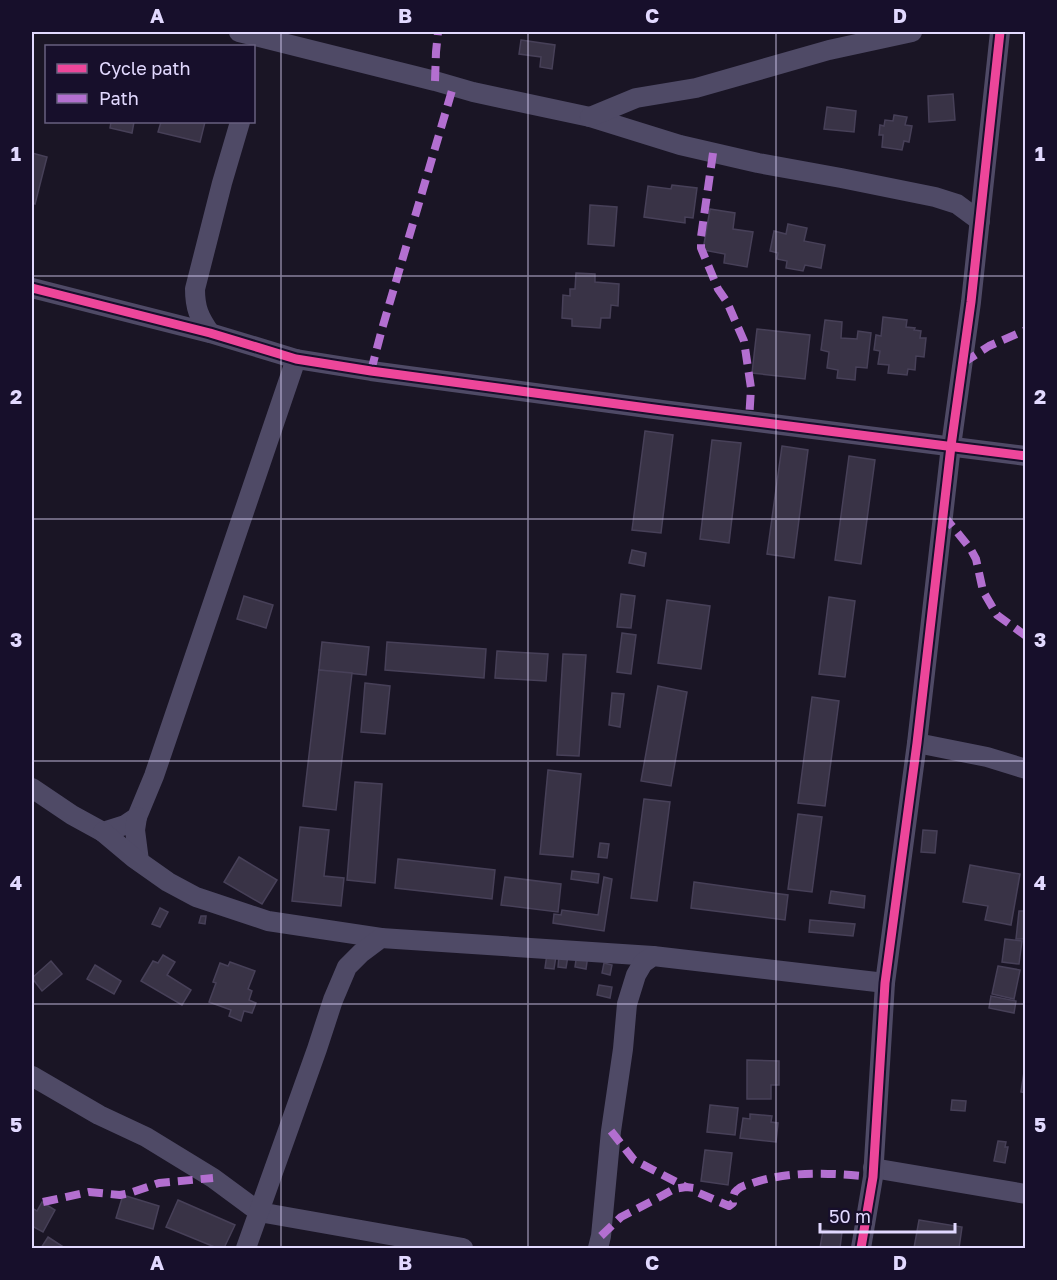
<svg xmlns="http://www.w3.org/2000/svg" width="1057" height="1280" viewBox="0 0 1057 1280" font-family="'Golos Text',sans-serif">
<style>
.building{fill:#393346;stroke:#474058;stroke-width:1.5}
.lines{fill:none;stroke-linecap:round;stroke-linejoin:round}
.minor{stroke:#4f4a66;stroke-width:20}
.quiet{stroke:#b36fd0;stroke-width:8;stroke-dasharray:15 8;stroke-linecap:butt}
.cycleway-casing{stroke:#170f2b;stroke-width:13}
.cycleway{stroke:#ed469a;stroke-width:9}
.grid{fill:none;stroke:#e2d9ff;stroke-width:1.5;stroke-opacity:0.55}
.neatline{fill:none;stroke:#e2d9ff;stroke-width:2}
.grid-label{font-size:20px;text-anchor:middle;font-weight:bold;fill:#e2d9ff}
</style>
<rect width="100%" height="100%" fill="#1a1525"/>
<!-- building -->
<g class="building">
<path d="M 521,40 L 555,45 L 552,69 L 540,67 L 541,57 L 519,54 Z"/>
<path d="M 953,94 L 955,120 L 929,122 L 928,96 Z"/>
<path d="M 827,107 L 856,111 L 854,132 L 824,129 Z"/>
<path d="M 894,115 L 907,117 L 905,125 L 912,126 L 909,142 L 904,141 L 902,150 L 882,147 L 883,135 L 879,135 L 880,125 L 884,126 L 885,120 L 893,121 Z"/>
<path d="M 111,122 L 134,122 L 132,133 L 110,128 Z"/>
<path d="M 161,122 L 205,122 L 200,142 L 158,132 Z"/>
<path d="M 32,153 L 47,157 L 35,204 L 32,203 Z"/>
<path d="M 672,185 L 697,188 L 693,218 L 685,217 L 685,223 L 644,217 L 648,186 L 671,189 Z"/>
<path d="M 590,205 L 617,207 L 614,246 L 588,244 Z"/>
<path d="M 710,209 L 735,213 L 733,229 L 753,232 L 747,267 L 724,263 L 725,254 L 703,250 Z"/>
<path d="M 788,224 L 807,228 L 804,241 L 825,245 L 821,268 L 805,265 L 803,271 L 786,268 L 787,261 L 777,259 L 778,253 L 770,251 L 774,231 L 786,234 Z"/>
<path d="M 576,273 L 595,274 L 595,282 L 619,284 L 618,306 L 611,305 L 610,318 L 601,318 L 600,328 L 572,326 L 572,319 L 562,318 L 563,295 L 570,296 L 570,289 L 575,289 Z"/>
<path d="M 883,317 L 907,320 L 906,327 L 915,328 L 914,330 L 921,331 L 920,338 L 926,338 L 924,357 L 916,356 L 915,370 L 908,369 L 907,375 L 888,373 L 889,365 L 878,364 L 880,351 L 874,350 L 876,335 L 881,336 Z"/>
<path d="M 825,320 L 842,322 L 841,338 L 857,339 L 858,331 L 871,333 L 867,368 L 856,367 L 855,380 L 837,378 L 838,370 L 827,368 L 829,352 L 821,350 Z"/>
<path d="M 757,329 L 810,335 L 805,379 L 752,373 Z"/>
<path d="M 645,431 L 673,435 L 661,533 L 632,530 Z"/>
<path d="M 712,440 L 741,443 L 729,543 L 700,539 Z"/>
<path d="M 782,446 L 808,450 L 794,558 L 767,554 Z"/>
<path d="M 849,456 L 875,460 L 861,564 L 835,560 Z"/>
<path d="M 632,550 L 646,553 L 644,566 L 629,563 Z"/>
<path d="M 621,594 L 635,596 L 631,628 L 617,627 Z"/>
<path d="M 244,596 L 273,605 L 266,628 L 237,619 Z"/>
<path d="M 829,597 L 855,601 L 845,677 L 819,674 Z"/>
<path d="M 667,600 L 710,606 L 701,669 L 658,663 Z"/>
<path d="M 622,633 L 636,635 L 631,674 L 617,672 Z"/>
<path d="M 322,642 L 369,647 L 366,675 L 319,670 Z"/>
<path d="M 387,642 L 486,649 L 484,678 L 385,670 Z"/>
<path d="M 497,651 L 548,654 L 546,681 L 495,678 Z"/>
<path d="M 563,654 L 586,655 L 579,756 L 557,755 Z"/>
<path d="M 319,670 L 352,673 L 336,810 L 303,806 Z"/>
<path d="M 365,683 L 390,686 L 385,734 L 361,732 Z"/>
<path d="M 658,686 L 687,692 L 671,786 L 641,781 Z"/>
<path d="M 612,693 L 624,694 L 620,727 L 609,725 Z"/>
<path d="M 812,697 L 839,701 L 825,806 L 798,803 Z"/>
<path d="M 548,770 L 581,774 L 573,857 L 540,854 Z"/>
<path d="M 355,782 L 382,784 L 375,883 L 347,880 Z"/>
<path d="M 644,799 L 670,802 L 657,901 L 631,898 Z"/>
<path d="M 798,814 L 822,817 L 812,892 L 788,889 Z"/>
<path d="M 300,827 L 329,830 L 324,876 L 344,878 L 341,906 L 292,901 Z"/>
<path d="M 923,830 L 937,831 L 935,853 L 921,852 Z"/>
<path d="M 600,843 L 609,844 L 607,858 L 598,857 Z"/>
<path d="M 239,857 L 277,880 L 262,904 L 224,882 Z"/>
<path d="M 398,859 L 495,870 L 492,899 L 395,888 Z"/>
<path d="M 970,865 L 1020,874 L 1011,925 L 985,920 L 988,906 L 963,902 Z"/>
<path d="M 572,871 L 599,874 L 598,883 L 571,879 Z"/>
<path d="M 505,877 L 561,884 L 558,912 L 501,905 Z"/>
<path d="M 604,877 L 612,879 L 604,931 L 553,923 L 554,914 L 561,915 L 562,910 L 598,915 Z"/>
<path d="M 694,882 L 788,895 L 785,920 L 691,908 Z"/>
<path d="M 831,891 L 865,896 L 864,908 L 829,903 Z"/>
<path d="M 160,908 L 168,912 L 160,927 L 152,924 Z"/>
<path d="M 1019,911 L 1026,911 L 1026,939 L 1016,939 Z"/>
<path d="M 201,916 L 206,916 L 205,924 L 199,923 Z"/>
<path d="M 810,920 L 855,924 L 853,936 L 809,932 Z"/>
<path d="M 1005,939 L 1022,941 L 1019,964 L 1002,962 Z"/>
<path d="M 577,953 L 588,955 L 586,969 L 575,967 Z"/>
<path d="M 547,954 L 556,956 L 554,969 L 545,968 Z"/>
<path d="M 163,955 L 175,962 L 167,975 L 191,990 L 182,1005 L 141,981 L 153,961 L 158,963 Z"/>
<path d="M 559,955 L 568,956 L 566,968 L 558,967 Z"/>
<path d="M 51,961 L 62,974 L 42,991 L 32,978 Z"/>
<path d="M 230,962 L 255,971 L 248,989 L 252,991 L 249,1000 L 256,1003 L 252,1013 L 244,1011 L 241,1021 L 229,1016 L 231,1010 L 209,1002 L 216,983 L 213,982 L 220,963 L 228,966 Z"/>
<path d="M 604,963 L 612,965 L 610,975 L 602,973 Z"/>
<path d="M 95,965 L 121,981 L 114,994 L 87,979 Z"/>
<path d="M 998,966 L 1020,970 L 1014,999 L 992,994 Z"/>
<path d="M 599,985 L 612,987 L 610,998 L 597,995 Z"/>
<path d="M 991,996 L 1016,1001 L 1014,1013 L 989,1008 Z"/>
<path d="M 747,1060 L 779,1061 L 779,1085 L 771,1085 L 771,1099 L 747,1099 Z"/>
<path d="M 1024,1072 L 1026,1072 L 1026,1093 L 1021,1092 Z"/>
<path d="M 952,1100 L 966,1101 L 965,1111 L 951,1110 Z"/>
<path d="M 710,1105 L 738,1108 L 735,1135 L 707,1132 Z"/>
<path d="M 750,1114 L 772,1116 L 771,1122 L 778,1123 L 776,1142 L 740,1138 L 743,1118 L 750,1119 Z"/>
<path d="M 998,1141 L 1006,1142 L 1005,1147 L 1008,1147 L 1005,1163 L 994,1161 Z"/>
<path d="M 705,1150 L 732,1153 L 728,1185 L 701,1181 Z"/>
<path d="M 123,1195 L 159,1206 L 153,1229 L 116,1218 Z"/>
<path d="M 178,1200 L 235,1225 L 224,1248 L 217,1248 L 166,1227 Z"/>
<path d="M 42,1202 L 55,1210 L 43,1232 L 32,1226 L 32,1208 L 37,1211 Z"/>
<path d="M 919,1220 L 962,1227 L 959,1248 L 914,1248 Z"/>
<path d="M 823,1230 L 842,1232 L 840,1248 L 820,1248 Z"/>
<path d="M 48,1237 L 65,1248 L 41,1248 Z"/>
</g>
<g class="lines">
<!-- minor -->
<g class="minor">
<path d="M 239,32 L 435,81 L 473,92 L 590,117 L 680,145 L 758,163 L 841,178 L 935,197 L 957,204 L 980,221"/>
<path d="M 590,117 L 636,98 L 696,88 L 829,50 L 912,32"/>
<path d="M 32,288 L 210,333 L 296,359 L 371,371 L 662,410 L 1026,456"/>
<path d="M 210,333 C 199,317 195,308 195,289 L 222,183 L 240,122"/>
<path d="M 917,743 L 987,757 L 1026,769"/>
<path d="M 32,788 L 72,815 L 103,832 L 125,825 L 137,817 L 154,776 L 296,359"/>
<path d="M 137,817 L 135,830 L 139,861"/>
<path d="M 103,832 L 134,858 L 168,882 L 196,897 L 268,921 L 381,938"/>
<path d="M 32,1076 L 99,1115 L 146,1137 L 213,1178 L 259,1212 L 463,1248"/>
<path d="M 873,1168 L 1026,1194"/>
<path d="M 246,1248 L 317,1049 L 333,1000 L 347,967 L 361,953 L 381,938 L 653,956"/>
<path d="M 598,1248 L 601,1236 L 611,1131 L 623,1049 L 627,1004 L 636,975 L 643,963 L 653,956 L 885,983"/>
<path d="M 861,1248 L 873,1177 L 885,983 L 917,743 L 951,446 L 971,302 L 1000,32"/>
</g>
<!-- quiet -->
<g class="quiet">
<path d="M 435,81 L 436,52 L 438,32"/>
<path d="M 713,153 L 701,237 L 701,248 L 718,289 L 727,302 L 744,341 L 751,388 L 749,421"/>
<path d="M 963,363 L 989,346 L 1026,330"/>
<path d="M 371,371 L 382,329 L 453,87"/>
<path d="M 943,515 L 970,548 L 976,559 L 983,591 L 997,615 L 1026,636"/>
<path d="M 611,1131 L 634,1160 L 686,1187"/>
<path d="M 43,1202 L 89,1192 L 120,1195 L 130,1193 L 159,1183 L 213,1178"/>
<path d="M 601,1236 L 621,1217 L 656,1199 L 674,1189 L 686,1187 L 694,1188 L 699,1193 L 729,1206 L 733,1203 C 733,1198 733,1193 737,1190 C 740,1187 745,1185 750,1184 C 788,1170 833,1173 873,1177"/>
</g>
<defs>
<g id="cycleway">
<path d="M 32,288 L 210,333 L 296,359 L 371,371 L 662,410 L 1026,456"/>
<path d="M 861,1248 L 873,1177 L 885,983 L 917,743 L 951,446 L 971,302 L 1000,32"/>
</g>
</defs>
<!-- cycleway casing -->
<use href="#cycleway" class="cycleway-casing"/>
<!-- cycleway -->
<use href="#cycleway" class="cycleway"/>
</g>
<!-- grid -->
<path class="grid" d="M 281,32 L 281,1248M 528,32 L 528,1248M 776,32 L 776,1248M 32,276 L 1026,276M 32,519 L 1026,519M 32,761 L 1026,761M 32,1004 L 1026,1004"/>
<!-- border -->
<rect width="1057" height="1280" fill="none" stroke="#170f2b" stroke-width="66"/>
<!-- legend -->
<rect x="45" y="45" width="210" height="78" fill="#170f2b" stroke="#686080" stroke-width="1.5"/>
<rect x="57" y="64" width="30" height="9" fill="#ed469a" stroke="#686080" stroke-width="1.5"/>
<text x="99" y="75" font-size="18" fill="#e2d9ff">Cycle path</text>
<rect x="57" y="94" width="30" height="9" fill="#b36fd0" stroke="#686080" stroke-width="1.5"/>
<text x="99" y="105" font-size="18" fill="#e2d9ff">Path</text>
<!-- scale -->
<path d="M820 1223v9h135v-9" fill="none" stroke="#e2d9ff" stroke-width="3"/>
<text x="829" y="1223" font-size="18" fill="#e2d9ff" stroke="#170f2b" stroke-width="4.5" paint-order="stroke">50 m</text>
<rect x="33" y="33" width="991" height="1214" class="neatline"/>
<g class="grid-label">
<text x="157" y="23">A</text>
<text x="405" y="23">B</text>
<text x="652" y="23">C</text>
<text x="900" y="23">D</text>
<text x="16" y="161">1</text>
<text x="1040" y="161">1</text>
<text x="16" y="404">2</text>
<text x="1040" y="404">2</text>
<text x="16" y="647">3</text>
<text x="1040" y="647">3</text>
<text x="16" y="890">4</text>
<text x="1040" y="890">4</text>
<text x="16" y="1132">5</text>
<text x="1040" y="1132">5</text>
<text x="157" y="1270">A</text>
<text x="405" y="1270">B</text>
<text x="652" y="1270">C</text>
<text x="900" y="1270">D</text>
</g>
</svg>
